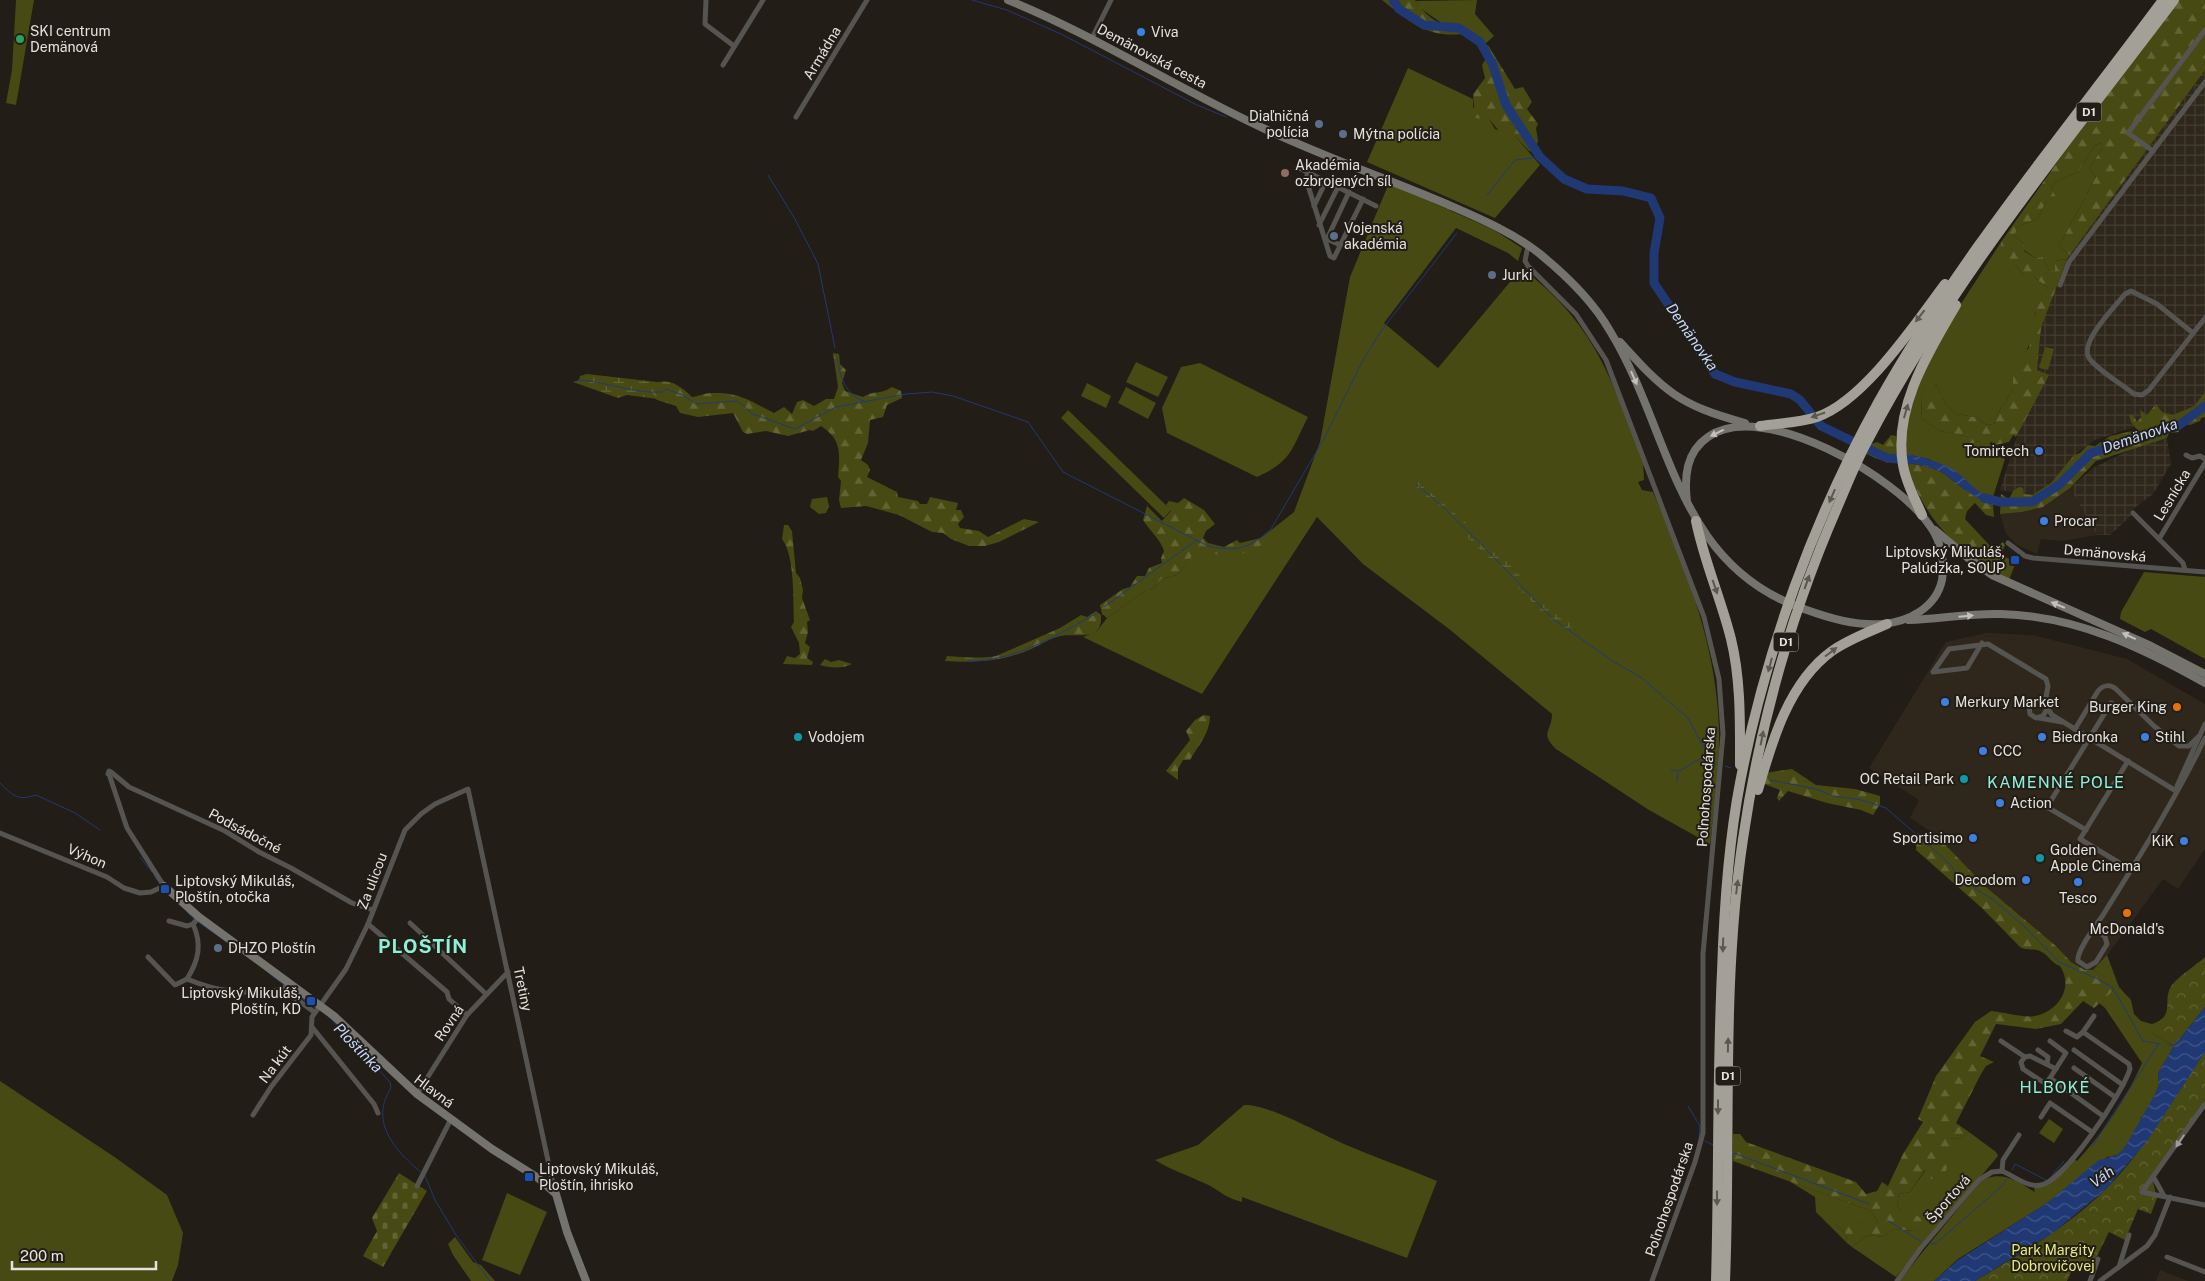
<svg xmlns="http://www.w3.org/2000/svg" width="2205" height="1281" viewBox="0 0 2205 1281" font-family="'Public Sans',sans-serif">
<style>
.built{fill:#2f271b}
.industrial{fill:url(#industrial-grid)}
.green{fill:#474a12}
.forest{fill:url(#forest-firs)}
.wetland{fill:url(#wetland-marsh)}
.cemetery{fill:url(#cemetery-stones)}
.park{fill:url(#park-crowns)}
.water{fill:url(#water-waves)}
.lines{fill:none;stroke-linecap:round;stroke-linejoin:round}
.stream{stroke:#203975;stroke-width:1}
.river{stroke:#203975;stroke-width:9}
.street{stroke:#555451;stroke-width:5}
.secondary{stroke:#75736d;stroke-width:8}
.highway{stroke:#a3a197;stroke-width:10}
.oneway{fill:#5c5850}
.oneway2{fill:#c4c1bc}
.oneway3{fill:#9e9c98}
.shop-dot{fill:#3f7fe0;stroke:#221d16;stroke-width:2}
.leisure-dot{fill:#2e9e5b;stroke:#221d16;stroke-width:2}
.service-dot{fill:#5c6f8a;stroke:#221d16;stroke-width:2}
.education-dot{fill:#8d6e63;stroke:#221d16;stroke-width:2}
.transit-dot{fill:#1a4fb4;stroke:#221d16;stroke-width:2}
.food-dot{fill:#e8710a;stroke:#221d16;stroke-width:2}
.culture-dot{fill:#0f9aa8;stroke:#221d16;stroke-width:2}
.labels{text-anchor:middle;stroke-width:4;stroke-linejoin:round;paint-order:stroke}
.shield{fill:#221d16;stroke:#aba8a2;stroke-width:1}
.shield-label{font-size:12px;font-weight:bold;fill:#e6e3de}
.poi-label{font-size:14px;fill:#e6e3de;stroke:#221d16;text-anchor:start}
.street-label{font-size:14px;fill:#e6e3de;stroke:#221d16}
.park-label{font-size:14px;fill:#e7ed7b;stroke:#221d16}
.water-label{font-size:15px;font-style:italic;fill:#c6d9fe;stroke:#221d16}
.quarter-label{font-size:16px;letter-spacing:1px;fill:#8df0d9;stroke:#221d16}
.district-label{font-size:19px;font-weight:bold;letter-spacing:1px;fill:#8df0d9;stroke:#221d16}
</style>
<defs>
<pattern id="industrial-grid" width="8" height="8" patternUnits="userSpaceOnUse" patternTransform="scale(1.25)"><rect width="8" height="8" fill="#2f271b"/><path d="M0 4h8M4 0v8" fill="none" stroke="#433c31"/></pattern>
<pattern id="forest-firs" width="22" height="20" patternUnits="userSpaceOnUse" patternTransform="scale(1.25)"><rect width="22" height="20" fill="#474a12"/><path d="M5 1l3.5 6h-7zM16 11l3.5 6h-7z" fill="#626434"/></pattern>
<pattern id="wetland-marsh" width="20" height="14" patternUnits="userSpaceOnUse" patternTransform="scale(1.25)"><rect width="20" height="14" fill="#474a12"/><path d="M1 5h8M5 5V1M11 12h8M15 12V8" fill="none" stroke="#626434"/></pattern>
<pattern id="cemetery-stones" width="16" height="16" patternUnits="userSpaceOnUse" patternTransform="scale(1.25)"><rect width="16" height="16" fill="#474a12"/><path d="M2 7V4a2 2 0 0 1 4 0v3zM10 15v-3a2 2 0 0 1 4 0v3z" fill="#626434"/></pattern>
<pattern id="park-crowns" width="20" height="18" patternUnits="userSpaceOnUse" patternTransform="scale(1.25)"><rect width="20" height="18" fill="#474a12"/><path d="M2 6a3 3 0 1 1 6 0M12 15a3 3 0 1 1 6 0" fill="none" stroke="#626434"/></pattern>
<pattern id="water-waves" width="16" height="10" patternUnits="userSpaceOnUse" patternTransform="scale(1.25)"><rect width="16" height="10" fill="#203975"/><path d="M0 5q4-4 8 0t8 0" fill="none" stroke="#405688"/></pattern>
</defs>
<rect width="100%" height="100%" fill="#221d16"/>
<!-- built -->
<g class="built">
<path d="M 2070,488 L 2097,535 L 2063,541 L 2041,539 L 2037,554 L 2017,545 L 2006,534 L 2000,514 L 2022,512 L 2043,507 Z"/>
<path d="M 1986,633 L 2033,635 L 2127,659 L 2205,704 L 2205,849 L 2178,889 L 2163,879 L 2101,964 L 2093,970 L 2085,970 L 2071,962 L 2056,946 L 1986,887 L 1935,834 L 1910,818 L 1919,800 L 1869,768 L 1946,642 Z"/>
<path d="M 2160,1270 L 2188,1281 L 2156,1281 Z"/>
</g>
<!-- industrial -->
<g class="industrial">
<path d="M 2205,70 L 2205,392 L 2194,406 L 2155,423 L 2152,421 L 2095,440 L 2078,452 L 2051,483 L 2032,495 L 2000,490 L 2020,427 L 2048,376 L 2037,370 L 2041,328 L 2067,259 Z"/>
<path d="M 2167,438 L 2171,464 L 2153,494 L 2133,509 L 2131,516 L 2110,535 L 2097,535 L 2070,488 L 2093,468 L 2134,448 Z"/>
</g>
<!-- green -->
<g class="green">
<path d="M 16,0 L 34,0 L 16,105 L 6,103 L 12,70 Z"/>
<path d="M 1477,0 L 1475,14 L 1494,36 L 1485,44 L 1462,27 L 1454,24 L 1443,24 L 1420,8 L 1415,1 Z"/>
<path d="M 1408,68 L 1473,99 L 1473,107 L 1489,119 L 1495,129 L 1515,136 L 1540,165 L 1495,218 L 1367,162 Z"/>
<path d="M 2102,143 L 2102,149 L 2089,168 L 2096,177 L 2059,246 L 2070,255 L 2067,259 L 2055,261 L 2055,271 L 2049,271 L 2043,257 L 2035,258 L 2024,250 L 2024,244 L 2014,236 L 2019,226 L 2037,219 L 2045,204 L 2055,197 L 2051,188 L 2057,181 L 2078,172 L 2095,145 Z"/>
<path d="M 1389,183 L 1494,230 L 1522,248 L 1518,261 L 1508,253 L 1456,228 L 1384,323 L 1438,368 L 1515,276 L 1529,274 C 1597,328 1614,385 1643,463 L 1644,480 L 1638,482 L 1642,490 L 1653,492 C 1686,567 1717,647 1719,730 C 1720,768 1714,806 1710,844 L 1649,810 L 1556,749 C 1539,732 1552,732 1552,714 L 1449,629 L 1363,564 L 1317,517 L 1202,694 L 1083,637 L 1097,631 L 1107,618 L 1146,590 L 1153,589 L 1161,579 L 1177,575 L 1196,550 L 1247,549 L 1294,512 L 1320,442 L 1350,277 Z"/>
<path d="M 2001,242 L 2001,254 L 2015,264 L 2025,277 L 2034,277 L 2048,288 L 2035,313 L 2031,342 L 2013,372 L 2013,387 L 2006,402 L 2002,405 L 1994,424 L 1987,425 L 1975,417 L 1956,414 L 1946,405 L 1936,384 L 1933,392 L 1927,396 L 1924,388 L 1921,396 L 1922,419 L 1940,431 L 1970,437 L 1971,446 L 1977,441 L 1996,445 L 1996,456 L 2005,459 L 1993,497 L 1980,493 L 1929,459 L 1905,454 L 1905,437 L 1912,395 L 1957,310 Z"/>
<path d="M 2045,347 L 2054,349 L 2048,370 L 2039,368 Z"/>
<path d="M 1136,362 L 1168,377 L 1158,397 L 1126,382 Z"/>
<path d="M 1200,363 L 1308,417 C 1291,450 1292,461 1257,477 L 1167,433 L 1162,408 L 1181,367 Z"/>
<path d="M 1087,383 L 1111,396 L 1106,408 L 1081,396 Z"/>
<path d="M 1126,387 L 1156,403 L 1148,419 L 1118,403 Z"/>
<path d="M 1068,410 L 1171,510 L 1164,518 L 1061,418 Z"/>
<path d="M 2144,572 L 2205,577 L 2205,659 L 2151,629 L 2145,632 L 2120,619 L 2121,612 Z"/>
<path d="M 2107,955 L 2119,987 L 2131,1000 L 2134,1014 L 2141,1021 L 2152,1024 L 2152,1033 L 2174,1046 L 2158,1073 L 2159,1085 L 2146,1114 L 2141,1117 L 2140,1123 L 2123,1150 L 2117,1155 L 2107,1157 L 2047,1203 L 1958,1259 L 1934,1281 L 1899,1281 L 1979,1183 C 1999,1168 2017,1181 2035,1192 L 2033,1184 L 2044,1183 L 2072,1158 L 2077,1161 C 2103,1133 2127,1098 2142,1063 L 2105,1008 L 2099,1003 L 2113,991 L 2111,981 L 2093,970 Z"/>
<path d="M 0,1081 L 116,1158 L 167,1195 L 183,1233 L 178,1265 L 172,1281 L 0,1281 Z"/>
<path d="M 1244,1105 C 1266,1103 1321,1134 1344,1144 C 1374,1157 1406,1168 1437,1181 L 1407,1258 L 1242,1197 L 1242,1202 C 1223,1197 1220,1190 1204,1183 C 1187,1175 1171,1170 1155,1160 L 1198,1145 Z"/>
<path d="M 2049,1119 L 2063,1129 L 2054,1143 L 2039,1133 Z"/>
<path d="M 1969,1132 L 1996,1152 L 1998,1156 L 1896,1277 L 1852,1247 L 1868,1235 L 1884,1237 L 1892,1229 L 1914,1231 L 1924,1225 L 1900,1212 L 1897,1203 L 1899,1194 L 1910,1192 L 1948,1139 L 1961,1138 Z"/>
<path d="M 1789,1181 L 1871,1211 L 1878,1222 L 1869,1227 L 1857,1223 L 1836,1224 L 1846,1234 L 1847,1243 L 1816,1212 L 1815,1197 Z"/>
<path d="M 507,1193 L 547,1212 L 520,1275 L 482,1260 Z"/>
<path d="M 455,1237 L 473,1262 L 481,1265 L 495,1281 L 471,1281 L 453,1255 L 448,1244 Z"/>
</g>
<!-- forest -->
<g class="forest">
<path d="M 1382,0 L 1415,0 C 1419,8 1433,21 1442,24 C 1448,26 1455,24 1462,27 L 1462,34 C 1426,38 1409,21 1382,0 Z"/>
<path d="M 2178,0 L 2205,0 L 2205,70 L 2070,255 L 2059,246 L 2096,177 L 2089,168 L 2102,149 L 2102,143 L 2095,145 L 2078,172 L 2057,181 L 2051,188 L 2056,197 L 2045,204 L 2037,219 L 2019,226 L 2014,236 L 2024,244 L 2024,251 L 2035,258 L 2043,257 L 2049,271 L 2055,271 L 2055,261 L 2067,259 L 2041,328 L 2037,370 L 2049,375 L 2016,437 L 2013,435 L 2009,442 L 1996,445 L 1991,442 L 1982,449 L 1980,448 L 1981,442 L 1977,441 L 1971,446 L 1966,444 L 1969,437 L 1940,431 L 1922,419 L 1921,396 L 1924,387 L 1928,395 L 1933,391 L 1936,384 L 1946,405 L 1956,414 L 1975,417 L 1987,425 L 1994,424 L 2002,405 L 2006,402 L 2013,387 L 2013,372 L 2022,350 L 2028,349 C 2031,343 2030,340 2031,334 C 2034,316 2037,302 2048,288 L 2034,277 L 2025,277 L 2015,264 L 2006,263 L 2001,254 L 2001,242 L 2065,151 Z"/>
<path d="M 1488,45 L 1515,89 L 1523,87 L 1532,102 L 1527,109 L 1538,124 L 1536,128 L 1538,141 L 1534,152 L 1529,151 L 1515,136 L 1508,142 L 1489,119 L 1475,118 L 1473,94 L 1485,78 L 1482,65 L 1489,54 L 1486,47 Z"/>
<path d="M 833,353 L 839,354 L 840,364 L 846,370 L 842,383 L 845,391 L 863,397 C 874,390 880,395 892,387 L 901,391 L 902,398 L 887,405 L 883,417 L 870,420 L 868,443 L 861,460 L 868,465 L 870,470 L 867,477 L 897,492 L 898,497 L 918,501 L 920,504 L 927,504 L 930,497 L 958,503 L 956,510 L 961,510 L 964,517 L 958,524 L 960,528 L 979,531 L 988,537 L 1024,519 L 1039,522 L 999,542 L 985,546 L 969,546 L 951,539 L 943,533 L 932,532 L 899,515 L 866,506 L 841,508 L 839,500 L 841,481 L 838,477 C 840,453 842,440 821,426 L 813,431 L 810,430 L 788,436 L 766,431 L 747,434 L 743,432 L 733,413 L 698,417 L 680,413 L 676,406 L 657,400 L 646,388 L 647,385 C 667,377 678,383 692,397 C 699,396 705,393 711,393 C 740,392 750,401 774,413 L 784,407 L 792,414 L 797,402 L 803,400 L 814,406 L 826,399 L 834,399 L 838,387 Z"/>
<path d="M 2205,392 L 2205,417 L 2201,418 L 2200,421 L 2190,425 L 2178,423 L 2176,425 L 2179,432 L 2169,433 L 2167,438 L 2096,461 L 2070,488 L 2043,507 L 2022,512 L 2000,514 L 2001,494 L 2009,499 L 2013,491 L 2019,487 L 2023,488 L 2024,494 L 2032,495 L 2051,483 L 2074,455 L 2080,453 L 2088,445 L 2095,446 L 2110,436 L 2137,430 L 2131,422 L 2129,415 L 2132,414 L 2137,422 L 2141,417 L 2140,410 L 2147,415 L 2156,404 L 2162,412 L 2173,415 L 2194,406 Z"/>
<path d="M 1891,435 L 1896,436 L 1897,458 L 1889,458 L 1888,463 L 1866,454 L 1871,444 L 1877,442 L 1883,445 Z"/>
<path d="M 1906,463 C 1920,465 1936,467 1947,476 C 1961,487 1975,499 1993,504 L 1994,517 L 1986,515 L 1975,503 L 1967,511 L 1965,519 L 1994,550 L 2003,542 L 2005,545 L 2001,555 L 2016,562 L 2009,580 C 1958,553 1923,519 1906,463 Z"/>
<path d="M 827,497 L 829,506 L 826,513 L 819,514 L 810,507 L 812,499 Z"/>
<path d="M 1184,498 L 1204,510 L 1215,524 L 1206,531 L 1203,538 L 1208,543 L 1224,547 L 1237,540 L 1240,543 L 1265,537 L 1264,543 C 1239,561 1223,554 1195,552 L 1177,575 L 1161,579 L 1153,589 L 1146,590 L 1107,618 L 1102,614 L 1100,605 L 1123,589 L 1130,587 L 1137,576 L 1145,576 L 1149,568 L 1162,563 L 1161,558 L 1164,551 C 1161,540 1150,531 1143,520 L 1147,506 L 1162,521 L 1171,511 L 1166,505 L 1169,501 L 1178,503 Z"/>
<path d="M 784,525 L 788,525 L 792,531 L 796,573 L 800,578 L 803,590 L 802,598 L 810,620 L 807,622 L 808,632 L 805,643 L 810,647 L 807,658 L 813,662 L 812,665 L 783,664 L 787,656 L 795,658 L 800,654 L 799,643 L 791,627 L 794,622 C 793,600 795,556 782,539 Z"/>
<path d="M 1096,611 L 1101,615 C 1103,645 1073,631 1057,637 C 1047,640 1038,646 1029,650 C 1000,662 975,663 945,661 L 947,656 C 961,657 982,659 996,656 L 1060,628 L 1081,615 L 1087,617 Z"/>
<path d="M 825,659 L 831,662 L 839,660 L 852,664 C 843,669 829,668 820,665 Z"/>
<path d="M 1204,715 L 1210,716 C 1210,733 1198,746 1190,760 L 1183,760 L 1178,769 L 1178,780 L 1166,771 L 1190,740 L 1186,731 L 1195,720 Z"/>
<path d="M 1792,769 L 1816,785 L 1855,789 L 1880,796 L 1880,804 L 1873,815 L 1861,810 L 1827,803 L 1788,791 L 1779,801 L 1777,798 L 1780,790 L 1762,783 L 1765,773 Z"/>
<path d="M 1917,833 L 1935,834 L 1986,887 L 2056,946 L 2071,962 L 2085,970 L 2093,970 L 2112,981 L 2113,991 L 2094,1008 L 2083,1001 L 2061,1024 L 2036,1029 L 1996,1024 L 1980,1056 L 1994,1062 L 1986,1066 L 1981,1074 L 1956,1123 L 1969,1132 L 1961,1138 L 1948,1139 L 1952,1152 L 1944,1177 L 1931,1179 L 1925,1170 L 1910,1192 L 1899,1194 L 1897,1203 L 1900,1212 L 1911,1211 L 1924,1221 L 1925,1225 L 1914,1231 L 1892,1229 L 1884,1237 L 1868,1235 L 1852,1247 L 1847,1243 L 1846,1234 L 1836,1224 L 1853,1216 L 1857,1223 L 1869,1226 L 1878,1222 L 1871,1211 L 1733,1161 L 1733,1134 L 1740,1134 L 1746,1142 L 1856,1182 L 1866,1194 L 1877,1191 L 1882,1182 L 1888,1186 L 1903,1154 L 1923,1122 L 1918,1119 L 1936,1076 L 1975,1022 L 1991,1011 C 2002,1012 2025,1018 2035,1016 C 2059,1011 2074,987 2060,966 C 2051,963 2049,955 2040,951 C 2033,948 2027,951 2020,947 L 1983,909 L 1916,850 Z"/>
</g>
<!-- wetland -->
<g class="wetland">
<path d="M 587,374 L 657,382 L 649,389 L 658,399 L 627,395 L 618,398 L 573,382 L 579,380 L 580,376 Z"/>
<path d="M 1417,481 L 1499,551 L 1540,600 L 1560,618 L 1576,626 L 1567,628 L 1569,639 L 1414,484 Z"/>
</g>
<!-- cemetery -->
<path class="cemetery" d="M 399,1173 L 427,1191 L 383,1267 L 363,1256 L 377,1231 L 372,1218 Z"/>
<!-- park -->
<g class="park">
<path d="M 2205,957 L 2205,1007 L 2174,1046 L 2152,1033 L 2152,1024 C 2177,1016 2161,1000 2172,985 C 2180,975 2195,966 2205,957 Z"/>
<path d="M 2205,1052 L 2205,1100 L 2152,1177 L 2157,1198 L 2151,1214 L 2138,1209 L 2125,1240 L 2109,1232 L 2092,1266 L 2076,1261 L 2067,1281 L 1975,1281 C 2020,1254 2066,1228 2104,1191 C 2145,1151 2172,1099 2205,1052 Z"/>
</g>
<!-- water -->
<g class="water">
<path d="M 1905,454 C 1921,456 1940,462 1954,470 C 1968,479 1976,495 1993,497 L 1993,504 C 1975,499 1961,487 1947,476 C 1936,467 1920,465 1906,463 Z"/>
<path d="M 2205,1007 L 2205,1052 L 2148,1140 L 2105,1190 L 2054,1232 L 1975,1281 L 1934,1281 L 1958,1260 L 2047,1203 L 2099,1160 L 2117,1155 L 2123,1150 L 2154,1096 L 2159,1085 L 2158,1073 L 2174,1046 Z"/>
</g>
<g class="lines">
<!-- stream -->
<g class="stream">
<path d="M 972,0 L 1007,10 L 1063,35 L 1197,105 L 1226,117"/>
<path d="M 768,175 L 795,219 L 818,264 L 835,348"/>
<path d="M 1487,195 L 1515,160 L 1540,157"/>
<path d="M 837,358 C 841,379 845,395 866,402"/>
<path d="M 579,380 C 607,382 635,394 663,392 L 666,389 L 683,395 L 696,404 L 737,401 L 753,414 L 795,429 L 836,407 L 906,394 L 932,392 L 953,396 L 1028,422 L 1063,472 L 1208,546 C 1237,552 1249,549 1271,529 L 1325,437 L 1362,362 L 1381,331 L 1457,233"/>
<path d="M 1416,484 L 1442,506 L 1482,545 L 1553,619 L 1611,660 L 1642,678 L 1688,718 L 1711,761"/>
<path d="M 1104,607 L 1197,540"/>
<path d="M 968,661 C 1015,662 1057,635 1097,613"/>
<path d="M 1725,766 L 1731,768"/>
<path d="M 1671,770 L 1679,771 L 1705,756 L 1718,765"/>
<path d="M 1770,780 L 1816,789 L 1833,796 L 1862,800 L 1886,808 L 1949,863 L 1960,879 L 1995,901 L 2025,927 L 2059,962 L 2100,980 L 2113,988 L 2143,1041 L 2160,1044"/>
<path d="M 1677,782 L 1678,773"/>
<path d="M 0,783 C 13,796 18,801 36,795 L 75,813 L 100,830"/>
<path d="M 140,857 L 152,872"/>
<path d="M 154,875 L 160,884"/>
<path d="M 187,912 L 195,920"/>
<path d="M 198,922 L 228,943"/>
<path d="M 265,970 L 284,985"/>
<path d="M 287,987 L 316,1009"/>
<path d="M 328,1016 L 390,1082 L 391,1088 C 369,1122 395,1151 422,1173"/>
<path d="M 2168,1045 L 2175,1045"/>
<path d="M 1688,1106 L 1700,1126 L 1699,1139"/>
<path d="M 1705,1141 L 1713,1145"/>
<path d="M 2091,1148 L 2158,1045"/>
<path d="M 1731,1152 L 1869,1204"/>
<path d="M 2012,1170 L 2015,1164 L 2046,1180"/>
<path d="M 425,1176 L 435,1200 L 456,1235 L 490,1281"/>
<path d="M 2050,1178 L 2064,1161"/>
<path d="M 1887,1220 L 1922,1242"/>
<path d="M 1929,1243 L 1935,1244 L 2002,1186 L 2007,1179"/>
</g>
<!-- river -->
<g class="river">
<path d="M 1393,0 L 1399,9 L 1424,25 L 1459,28 L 1480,42 L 1492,63 L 1506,105 L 1540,157 L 1564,179 L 1587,189 L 1623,191 L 1651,198 L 1660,218 L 1654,253 L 1654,283 L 1715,374 L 1735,382 L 1791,394 L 1800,400 L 1821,426 L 1887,458 L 1909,460"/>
<path d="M 1984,498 L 2001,502 L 2032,502 L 2059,485 L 2091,453 L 2178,426 L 2205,406"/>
</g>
<!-- street -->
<g class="street">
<path d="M 706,0 L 705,24 L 734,46"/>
<path d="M 1092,38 L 1111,0"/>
<path d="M 723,65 L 763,0"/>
<path d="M 796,117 L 867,0"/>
<path d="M 2153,151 L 2128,133 L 2205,30"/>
<path d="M 1297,167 L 1376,206"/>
<path d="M 1308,172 L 1306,179 L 1330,256 L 1334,258 L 1363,199"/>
<path d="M 1314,206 L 1326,181"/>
<path d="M 1319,225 L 1338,187"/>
<path d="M 1325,238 L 1340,245"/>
<path d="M 1327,239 L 1349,192"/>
<path d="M 1528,246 L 1525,261 L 1528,266 L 1576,314 L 1606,360 L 1704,617 L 1719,679 L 1723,734 L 1703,954 L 1703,1133 L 1695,1162 L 1652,1281"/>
<path d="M 2060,285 L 2069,262 L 2205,82"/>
<path d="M 2193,333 L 2157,304 L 2131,291 L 2125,294 C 2115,307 2079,342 2089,358 C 2097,370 2122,384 2134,394 L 2142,395 L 2149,390 L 2205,318"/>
<path d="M 2186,455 L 2192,458 L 2200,456 L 2205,459"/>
<path d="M 2133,513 L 2183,563 L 2185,570"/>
<path d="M 2159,539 L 2205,463"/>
<path d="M 2008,543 L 2025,556 L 2033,558 L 2205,572"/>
<path d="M 1982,643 L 1967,668 L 1933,672 L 1949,649 L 1988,644 L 2046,679 L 2048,686 L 2045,703"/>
<path d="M 2047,709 L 2043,716 L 2036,718 L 2030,714 L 2029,706 L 2034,700 L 2042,700 L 2052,715 L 2176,791"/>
<path d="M 2039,718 L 2062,722"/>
<path d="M 2075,729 L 2098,691 C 2103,685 2110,684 2116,689 L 2154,726 L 2179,746 L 2189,746 L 2198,737"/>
<path d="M 2128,761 L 2080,839 L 2131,870"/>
<path d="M 108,774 L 109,771 L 111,772 L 129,787 L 225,831 L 259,852 L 291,868 L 352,903 L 373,910"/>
<path d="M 2177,786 L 2205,724"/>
<path d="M 2086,830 L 2047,807 L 2111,703 L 2121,709"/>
<path d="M 0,833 L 107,877 L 124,888 L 140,893 L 151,892 L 164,886 L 127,828 L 110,777"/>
<path d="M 169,921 L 187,926 L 193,924"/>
<path d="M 410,923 L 485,993"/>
<path d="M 368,924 L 447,992 L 449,999 L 467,1015"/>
<path d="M 2095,928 L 2105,937 L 2107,944 L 2096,962 L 2087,967 L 2078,961 C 2076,951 2097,924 2103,915 C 2139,857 2175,800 2205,738"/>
<path d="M 148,957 L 175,985 L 187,979 C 218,992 246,995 279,990 L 284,988 L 289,982"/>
<path d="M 187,979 C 199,960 202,944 193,924 L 199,917"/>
<path d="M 283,989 L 314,1012"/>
<path d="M 312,1027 L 374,1104 L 378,1113"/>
<path d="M 2066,1031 L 2077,1037 L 2083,1032"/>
<path d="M 2001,1041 L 2025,1057 L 2021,1062 L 2023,1069 L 2046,1084 L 2050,1078 L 2103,1116"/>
<path d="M 2050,1041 L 2066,1053 L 2050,1078"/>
<path d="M 2038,1050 L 2048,1057 L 2047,1064"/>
<path d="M 2074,1050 L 2123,1085"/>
<path d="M 2025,1057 L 2030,1056 L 2056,1069"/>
<path d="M 2074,1068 L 2115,1097"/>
<path d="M 417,1094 L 467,1015 L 508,972"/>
<path d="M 2205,1104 L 2142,1192 L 2205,1205"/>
<path d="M 253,1115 L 271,1087 L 311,1035 L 312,1017 L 346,969 L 368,924 L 405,830 L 421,814 L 435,804 L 468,789 L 555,1193"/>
<path d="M 2041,1117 L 2050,1103 L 2092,1132"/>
<path d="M 2002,1171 L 2003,1160 L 2019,1135"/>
<path d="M 2154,1178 L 2164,1196"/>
<path d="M 417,1186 L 451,1119"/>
<path d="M 2167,1257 L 2205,1272"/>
<path d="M 2119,1267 L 2129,1235"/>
<path d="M 1897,1281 L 1921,1248 L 1979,1180 L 1992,1172 L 2002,1171 C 2014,1176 2028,1188 2041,1185 C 2064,1182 2123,1092 2130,1069 L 2129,1064 L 2083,1032 L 2094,1016"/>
<path d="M 2090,1281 L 2098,1259"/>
<path d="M 2100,1281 L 2147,1246 L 2155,1235 L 2170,1197"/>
</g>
<!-- secondary -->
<g class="secondary">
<path d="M 1008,0 C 1097,36 1178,89 1265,129 C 1322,156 1383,177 1442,202 C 1476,217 1511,231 1540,254 C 1567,276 1593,301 1610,331 C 1672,432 1674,564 1804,609 C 1829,618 1855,626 1882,624 C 1908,622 1936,608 1942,580 C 1945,562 1941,541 1930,526 C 1898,478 1763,398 1708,437 C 1686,452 1684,477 1687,502"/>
<path d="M 1620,342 C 1665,392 1679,405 1745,423"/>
<path d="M 1935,530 L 1968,558 L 1992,575 L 2151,646 L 2205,674"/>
<path d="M 1909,620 C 1940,619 1970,613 2001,614 C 2076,616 2141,647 2205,683"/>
<path d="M 164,886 L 199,917 L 334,1016 L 417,1094 L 492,1149 L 538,1178 L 556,1194 L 567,1232 L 586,1281"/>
</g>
<!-- highway -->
<g class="highway">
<path d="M 1760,426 C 1778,423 1799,423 1817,417 C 1864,401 1915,324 1945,284"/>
<path d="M 1922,515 C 1915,499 1906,483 1903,465 C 1893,408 1928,353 1956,305"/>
<path d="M 1696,521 C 1704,561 1721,599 1731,639 C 1741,680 1740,723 1740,765"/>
<path d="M 1758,790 C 1772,741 1789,682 1832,651 C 1849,639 1869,632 1887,624"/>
<path d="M 1716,1281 C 1719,1178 1717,1075 1722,972 C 1724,909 1728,845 1740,783 C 1765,652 1814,518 1879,401 C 1959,258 2066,131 2163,0"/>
<path d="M 1725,1281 C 1731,1134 1721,985 1743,839 C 1760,722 1790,616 1837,508 C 1847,485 1856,461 1869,438 C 1952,280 2067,142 2174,0"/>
</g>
</g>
<!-- one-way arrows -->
<defs><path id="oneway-solid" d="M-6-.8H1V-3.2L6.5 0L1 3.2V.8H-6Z" transform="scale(1.25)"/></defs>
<g class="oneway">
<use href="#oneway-solid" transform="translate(1920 316) rotate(128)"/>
<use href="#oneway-solid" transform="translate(1906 411) rotate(-74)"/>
<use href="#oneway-solid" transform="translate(1818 415) rotate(161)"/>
<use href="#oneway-solid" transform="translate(1832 496) rotate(114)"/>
<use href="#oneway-solid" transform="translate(1807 582) rotate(-70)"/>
<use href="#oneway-solid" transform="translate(1715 587) rotate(71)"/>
<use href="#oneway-solid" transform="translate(1831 652) rotate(-37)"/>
<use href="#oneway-solid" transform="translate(1770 665) rotate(105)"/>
<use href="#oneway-solid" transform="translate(1762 738) rotate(-79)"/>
<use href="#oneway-solid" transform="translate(1737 887) rotate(-83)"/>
<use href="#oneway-solid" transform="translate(1723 945) rotate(92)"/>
<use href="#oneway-solid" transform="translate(1728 1045) rotate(-89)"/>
<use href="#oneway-solid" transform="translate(1718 1107) rotate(90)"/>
<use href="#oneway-solid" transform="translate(1717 1198) rotate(90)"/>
</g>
<g class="oneway2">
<use href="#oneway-solid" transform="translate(1634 378) rotate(66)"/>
<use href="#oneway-solid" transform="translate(1717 433) rotate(154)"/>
<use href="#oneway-solid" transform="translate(2058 605) rotate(-157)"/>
<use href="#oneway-solid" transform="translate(1966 616) rotate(-5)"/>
<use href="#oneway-solid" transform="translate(2129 636) rotate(-155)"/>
</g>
<use class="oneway3" href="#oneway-solid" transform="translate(2180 1141) rotate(124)"/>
<!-- markers -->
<g class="shop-dot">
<circle cx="1141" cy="32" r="5"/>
<circle cx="2039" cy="451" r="5"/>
<circle cx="2044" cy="521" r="5"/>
<circle cx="1945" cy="702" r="5"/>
<circle cx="2042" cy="737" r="5"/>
<circle cx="2145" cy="737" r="5"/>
<circle cx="1983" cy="751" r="5"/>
<circle cx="2000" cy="803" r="5"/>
<circle cx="1973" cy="838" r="5"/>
<circle cx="2184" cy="841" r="5"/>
<circle cx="2026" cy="880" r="5"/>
<circle cx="2078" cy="882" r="5"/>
</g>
<circle class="leisure-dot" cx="20" cy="39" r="5"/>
<g class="service-dot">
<circle cx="1319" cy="124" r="5"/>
<circle cx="1343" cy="134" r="5"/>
<circle cx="1334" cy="236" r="5"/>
<circle cx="1492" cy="275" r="5"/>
<circle cx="218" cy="948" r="5"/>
</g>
<circle class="education-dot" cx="1285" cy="173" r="5"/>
<g class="transit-dot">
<rect x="2010" y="555" width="10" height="10" rx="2.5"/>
<rect x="160" y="884" width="10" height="10" rx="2.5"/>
<rect x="306" y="996" width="10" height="10" rx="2.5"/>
<rect x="524" y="1172" width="10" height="10" rx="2.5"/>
</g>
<g class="food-dot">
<circle cx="2177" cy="707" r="5"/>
<circle cx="2127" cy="913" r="5"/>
</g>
<g class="culture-dot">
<circle cx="798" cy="737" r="5"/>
<circle cx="1964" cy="779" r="5"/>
<circle cx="2040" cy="858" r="5"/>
</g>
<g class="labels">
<!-- shield labels -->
<g class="shield">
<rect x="2076.5" y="102.5" width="25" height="19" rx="4"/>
<rect x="1773.5" y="632.5" width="25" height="19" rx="4"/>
<rect x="1715.5" y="1066.5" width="25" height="19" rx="4"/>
</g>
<g class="shield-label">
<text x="2089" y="116">D1</text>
<text x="1786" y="646">D1</text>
<text x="1728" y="1080">D1</text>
</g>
<!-- poi labels -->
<g class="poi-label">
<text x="30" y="36">SKI centrum<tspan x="30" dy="16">Demänová</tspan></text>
<text x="1151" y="37">Viva</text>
<text x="1309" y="121" text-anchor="end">Diaľničná<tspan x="1309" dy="16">polícia</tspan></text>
<text x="1353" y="139">Mýtna polícia</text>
<text x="1295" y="170">Akadémia<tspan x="1295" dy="16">ozbrojených síl</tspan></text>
<text x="1344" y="233">Vojenská<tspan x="1344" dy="16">akadémia</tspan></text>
<text x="1502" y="280">Jurki</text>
<text x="2029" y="456" text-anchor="end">Tomirtech</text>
<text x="2054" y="526">Procar</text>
<text x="2005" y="557" text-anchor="end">Liptovský Mikuláš,<tspan x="2005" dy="16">Palúdzka, SOUP</tspan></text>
<text x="1955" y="707">Merkury Market</text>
<text x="2167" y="712" text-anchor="end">Burger King</text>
<text x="808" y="742">Vodojem</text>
<text x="2052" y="742">Biedronka</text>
<text x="2155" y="742">Stihl</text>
<text x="1993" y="756">CCC</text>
<text x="1954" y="784" text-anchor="end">OC Retail Park</text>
<text x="2010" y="808">Action</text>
<text x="1963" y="843" text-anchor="end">Sportisimo</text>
<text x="2174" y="846" text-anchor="end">KiK</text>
<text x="2050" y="855">Golden<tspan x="2050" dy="16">Apple Cinema</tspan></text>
<text x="2016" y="885" text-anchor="end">Decodom</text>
<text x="175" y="886">Liptovský Mikuláš,<tspan x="175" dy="16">Ploštín, otočka</tspan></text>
<text x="2078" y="903" text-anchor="middle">Tesco</text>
<text x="2127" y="934" text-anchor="middle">McDonald's</text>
<text x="228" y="953">DHZO Ploštín</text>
<text x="301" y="998" text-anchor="end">Liptovský Mikuláš,<tspan x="301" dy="16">Ploštín, KD</tspan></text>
<text x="539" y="1174">Liptovský Mikuláš,<tspan x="539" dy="16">Ploštín, ihrisko</tspan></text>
</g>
<!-- street labels -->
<g class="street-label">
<text transform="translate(822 53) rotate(-59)" y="5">Armádna</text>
<text transform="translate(1152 56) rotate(28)" y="5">Demänovská cesta</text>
<text transform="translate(2172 495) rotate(-59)" y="5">Lesnícka</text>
<text transform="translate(2105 553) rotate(5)" y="5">Demänovská</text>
<text transform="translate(1706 787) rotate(-86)" y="5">Poľnohospodárska</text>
<text transform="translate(245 831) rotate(28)" y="5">Podsádočné</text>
<text transform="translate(87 856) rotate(23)" y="5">Výhon</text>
<text transform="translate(372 881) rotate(-69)" y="5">Za ulicou</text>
<text transform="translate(523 989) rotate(78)" y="5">Tretiny</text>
<text transform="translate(449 1023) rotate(-56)" y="5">Rovná</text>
<text transform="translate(275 1064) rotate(-53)" y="5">Na kút</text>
<text transform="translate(434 1091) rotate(37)" y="5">Hlavná</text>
<text transform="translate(1669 1199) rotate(-71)" y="5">Poľnohospodárska</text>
<text transform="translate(1948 1199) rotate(-49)" y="5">Športová</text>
</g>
<!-- park labels -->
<g class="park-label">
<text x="2053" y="1255">Park Margity<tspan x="2053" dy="16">Dobrovičovej</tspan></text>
</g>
<!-- water labels -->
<g class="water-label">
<text transform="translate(1692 337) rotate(55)" y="5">Demänovka</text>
<text transform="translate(2140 436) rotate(-19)" y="5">Demänovka</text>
<text transform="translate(358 1048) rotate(46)" y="5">Ploštínka</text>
<text transform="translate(2102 1177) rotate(-35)" y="5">Váh</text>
</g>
<!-- quarter labels -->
<g class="quarter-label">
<text x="2056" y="788">KAMENNÉ POLE</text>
<text x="2055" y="1093">HLBOKÉ</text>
</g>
<!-- district labels -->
<g class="district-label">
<text x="423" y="953">PLOŠTÍN</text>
</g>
</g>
<!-- scale -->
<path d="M12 1261v8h144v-8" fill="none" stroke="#e6e3de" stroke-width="2.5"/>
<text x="20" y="1261" font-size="15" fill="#e6e3de" stroke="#221d16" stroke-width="4" paint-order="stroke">200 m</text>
</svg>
